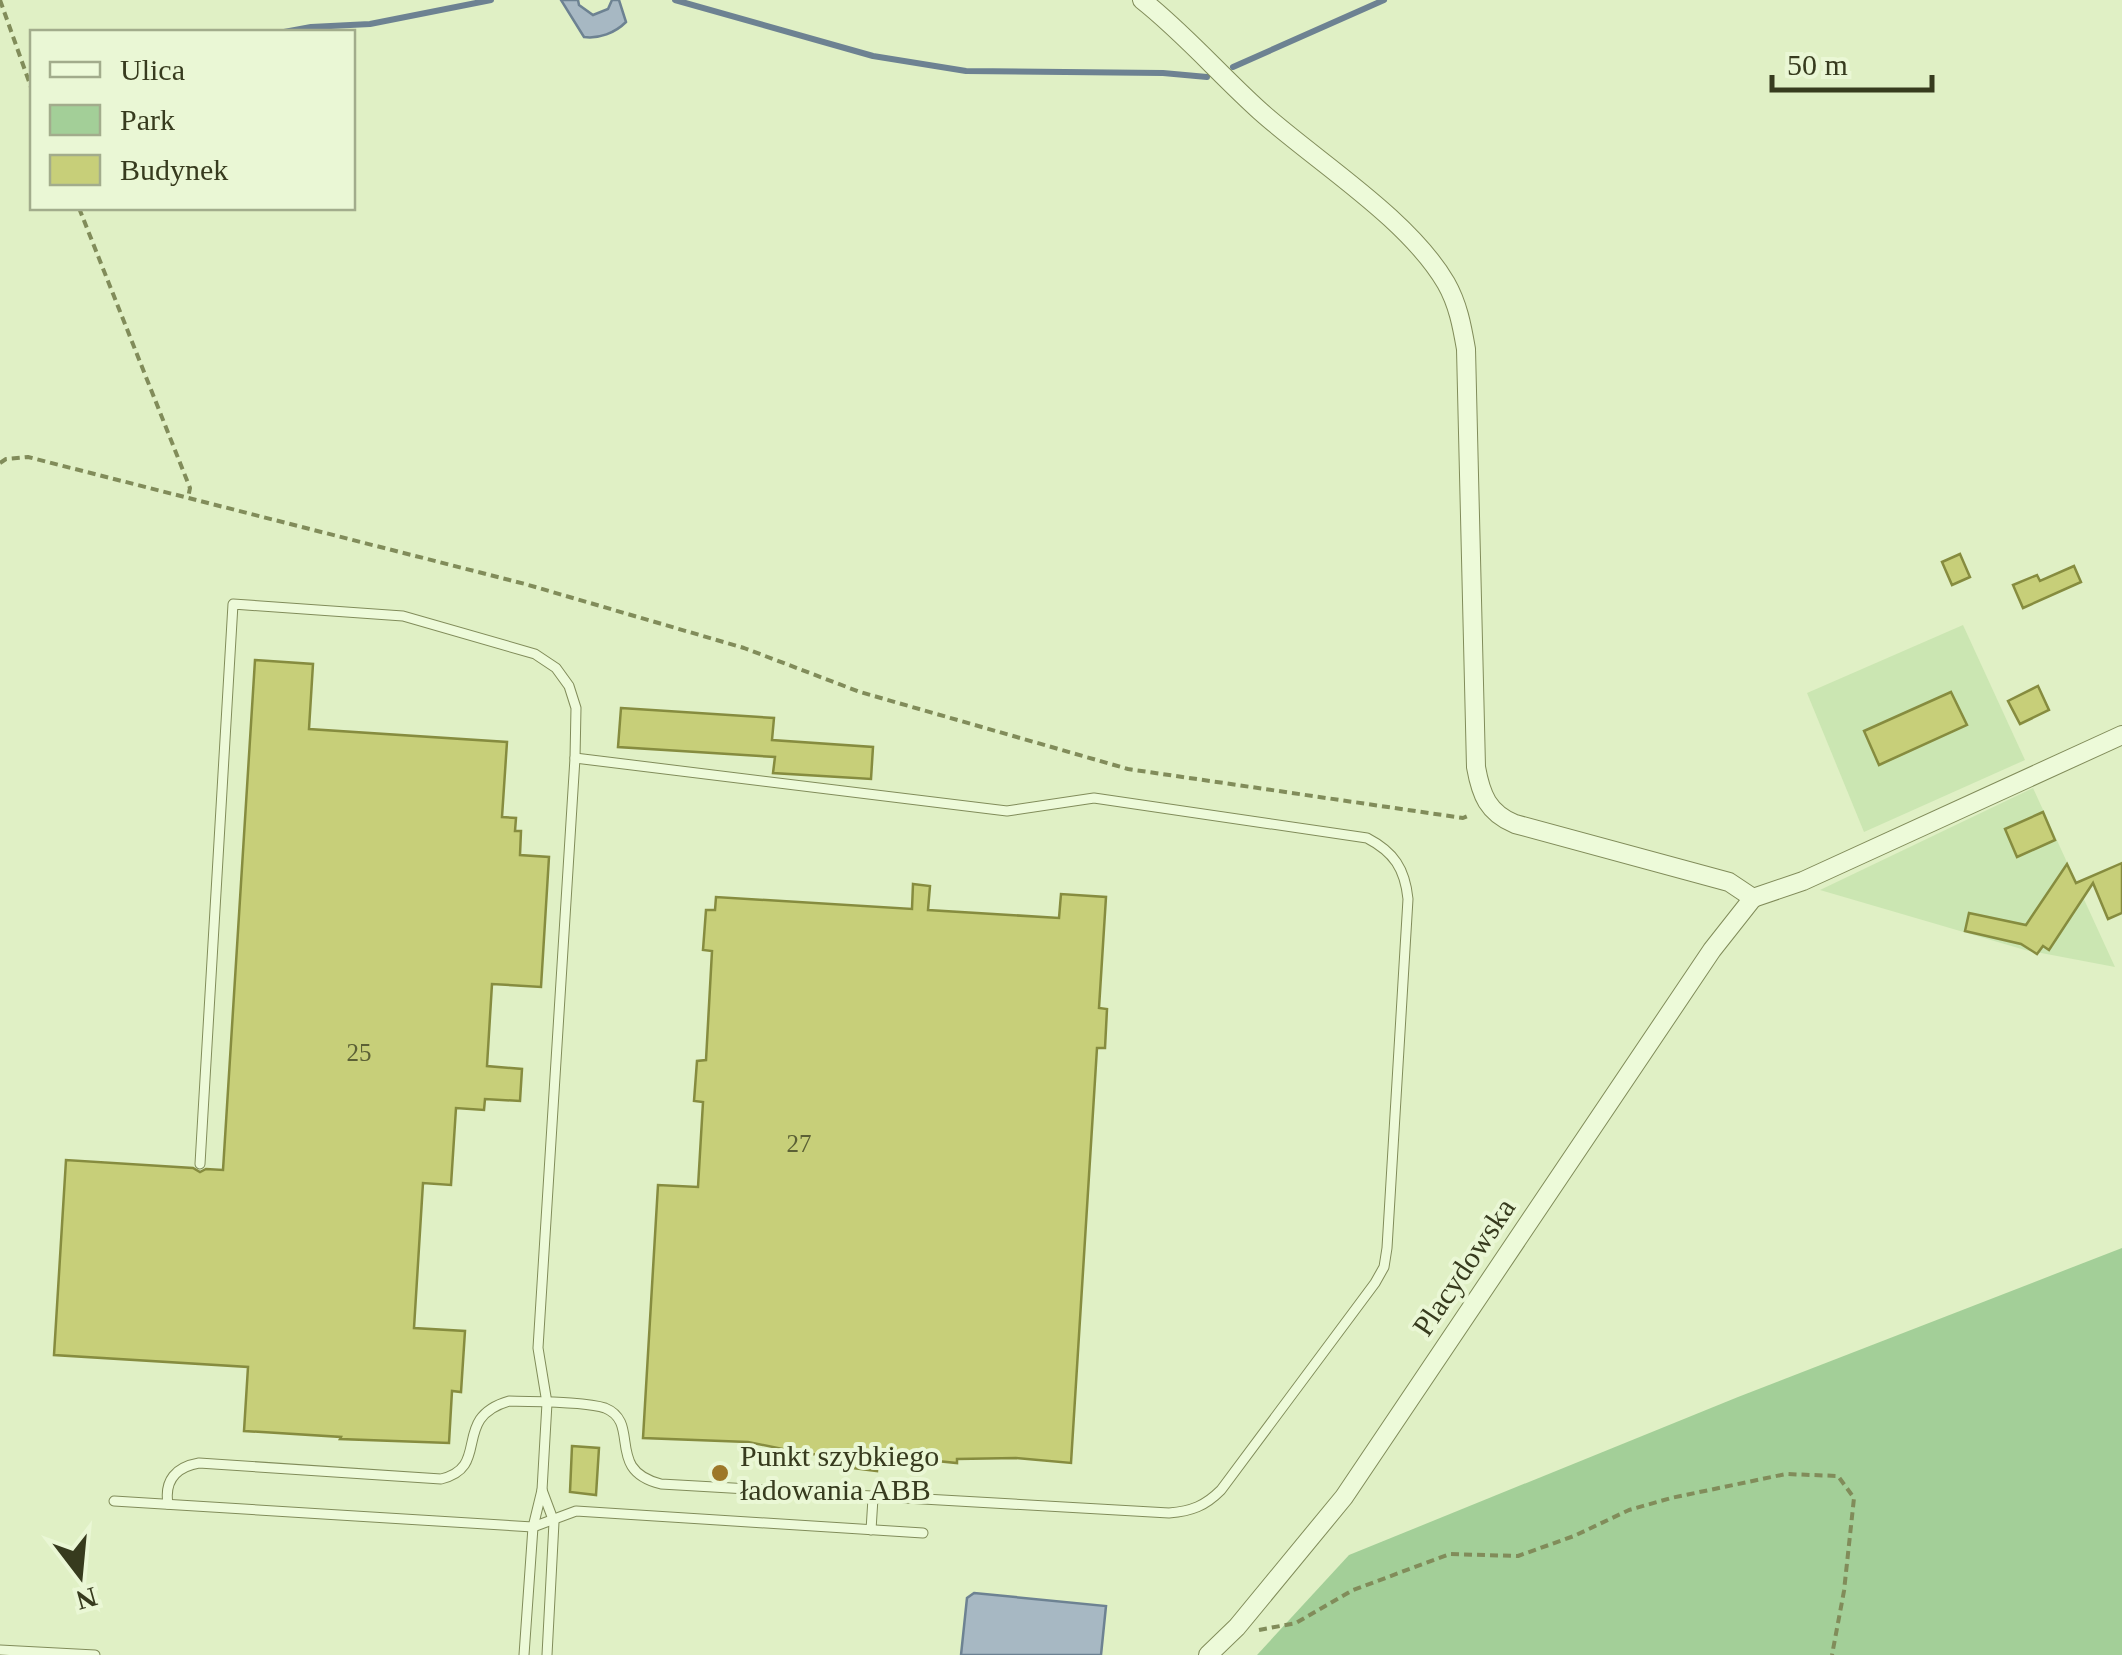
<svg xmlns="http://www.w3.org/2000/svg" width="2122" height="1655" viewBox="0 0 2122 1655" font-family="Georgia,serif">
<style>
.farmland{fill:#cbe6b2}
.green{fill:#a3cf98}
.water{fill:#a7b8c3;stroke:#6d8292;stroke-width:2.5}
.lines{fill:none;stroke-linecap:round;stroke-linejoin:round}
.stream{stroke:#6d8292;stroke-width:6}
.building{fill:#c7cf79;stroke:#868c3f;stroke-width:2.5}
.service-casing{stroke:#818c5a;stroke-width:11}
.minor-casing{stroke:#818c5a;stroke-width:20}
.path{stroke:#818c5a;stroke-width:4;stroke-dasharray:8 5;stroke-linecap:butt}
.service{stroke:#edfad9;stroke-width:9}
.minor{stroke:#edfad9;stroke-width:18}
.poi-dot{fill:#9d7728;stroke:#eaf7d5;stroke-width:4}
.labels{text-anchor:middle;stroke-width:8;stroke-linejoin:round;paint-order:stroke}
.number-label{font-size:25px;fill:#5b6035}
.street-label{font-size:30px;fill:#373b1e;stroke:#eaf7d5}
.poi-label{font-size:30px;fill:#373b1e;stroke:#eaf7d5;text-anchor:start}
</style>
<rect width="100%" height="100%" fill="#e0f0c5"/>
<!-- farmland -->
<g class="farmland">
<path d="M 1963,625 L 2025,760 L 1864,832 L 1807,693 Z"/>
<path d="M 2033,788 L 2115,967 L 2025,950 L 1820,890 Z"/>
</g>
<!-- green -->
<path class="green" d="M 2122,1248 L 2122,1655 L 1257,1655 L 1349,1555 L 1738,1397 Z"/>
<!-- water -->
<g class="water">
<path d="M 561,0 L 578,0 L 579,5 L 593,15 L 608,9 L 612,0 L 619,0 L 626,22 C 615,33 599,39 584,37 Z"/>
<path d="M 974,1593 L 1106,1606 L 1101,1655 L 961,1655 L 967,1598 Z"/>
</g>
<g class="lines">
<!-- stream -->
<g class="stream">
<path d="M 675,0 L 873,56 L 966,71 L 1163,73 L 1207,77"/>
<path d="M 284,32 L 311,27 L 370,24 L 491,0"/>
<path d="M 1233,67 L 1384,0"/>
</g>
</g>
<!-- building -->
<g class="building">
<path d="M 1960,554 L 1970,577 L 1952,585 L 1942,562 Z"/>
<path d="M 2074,566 L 2081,582 L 2023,608 L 2013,585 L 2037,575 L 2040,581 Z"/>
<path d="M 255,660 L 313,664 L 309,729 L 507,742 L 502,817 L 516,818 L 515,831 L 521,831 L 520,855 L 549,857 L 541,987 L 492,984 L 487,1066 L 522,1069 L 520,1101 L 485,1099 L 484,1110 L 456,1108 L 451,1185 L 423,1183 L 414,1328 L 465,1331 L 461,1392 L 452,1391 L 449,1443 L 340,1439 L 341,1437 L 244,1431 L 248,1367 L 54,1355 L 66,1160 L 193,1168 L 200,1172 L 206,1169 L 223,1170 Z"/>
<path d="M 2038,686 L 2049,710 L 2020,724 L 2008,701 Z"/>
<path d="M 1951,692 L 1967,725 L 1879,765 L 1864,731 Z"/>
<path d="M 621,708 L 774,718 L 772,740 L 873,747 L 871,779 L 773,773 L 775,757 L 618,747 Z"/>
<path d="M 2043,812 L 2055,840 L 2017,857 L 2005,829 Z"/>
<path d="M 2122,863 L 2122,913 L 2108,919 L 2093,883 L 2049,950 L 2043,946 L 2037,954 L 2021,944 L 1965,931 L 1969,913 L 2026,925 L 2067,864 L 2076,883 Z"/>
<path d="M 913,884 L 930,886 L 928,910 L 1059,918 L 1061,894 L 1106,897 L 1099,1008 L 1107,1009 L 1105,1048 L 1097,1048 L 1071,1463 L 1016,1458 L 957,1459 L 957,1463 L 878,1455 L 877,1471 L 836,1466 L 837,1455 L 807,1454 L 748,1442 L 643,1438 L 658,1185 L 698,1187 L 703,1102 L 694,1101 L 697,1061 L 706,1060 L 712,951 L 703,950 L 706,910 L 715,910 L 716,897 L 912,909 Z"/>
<path d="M 572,1446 L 599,1448 L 596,1495 L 570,1492 Z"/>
</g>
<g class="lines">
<defs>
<g id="service">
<path d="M 200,1164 L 233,604 L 403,616 L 535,654 L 556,668 L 569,686 L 576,708 L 575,758 L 538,1348 L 547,1403 L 542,1490 L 533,1527 L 524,1655"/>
<path d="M 542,1490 L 554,1522 L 547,1655"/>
<path d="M 114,1501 L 533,1527 L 576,1511 L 923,1533"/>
<path d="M 168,1504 C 164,1480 176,1467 199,1463 L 441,1479 C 492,1467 450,1418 509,1401 C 533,1402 585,1401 605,1408 C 642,1423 604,1470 661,1484 L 1169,1513 C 1192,1511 1205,1506 1221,1490 L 1375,1283 L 1384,1267 L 1387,1248 L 1408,899 C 1405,869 1394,852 1367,838 L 1094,798 L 1007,811 L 575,758"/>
<path d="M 871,1530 L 873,1498"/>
<path d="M 0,1650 L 95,1655"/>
</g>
<g id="minor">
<path d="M 1142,0 C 1184,33 1220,75 1260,111 C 1317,162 1408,218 1446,283 C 1458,304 1462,326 1466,349 L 1476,767 C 1481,795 1488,813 1515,824 L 1729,882 L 1753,898"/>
<path d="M 1753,898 L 1803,881 L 2122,735"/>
<path d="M 1208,1655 L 1237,1627 L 1344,1497 L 1712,950 L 1753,898"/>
</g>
</defs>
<!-- service casing -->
<use href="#service" class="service-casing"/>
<!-- minor casing -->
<use href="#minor" class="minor-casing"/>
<!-- path -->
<g class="path">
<path d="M 0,0 L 32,90"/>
<path d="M 79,208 L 190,488 L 188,498"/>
<path d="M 0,463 L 6,459 L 28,457 L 525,584 L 744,648 L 860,692 L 1128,769 L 1463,818 L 1470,815"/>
<path d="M 1259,1630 L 1296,1623 L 1353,1590 L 1450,1554 L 1518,1556 L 1574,1536 L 1629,1510 L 1671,1498 L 1786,1474 L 1838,1476 L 1854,1498 L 1844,1591 L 1832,1655"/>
</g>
<!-- service -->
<use href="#service" class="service"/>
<!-- minor -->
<use href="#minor" class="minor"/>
</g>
<!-- markers -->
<circle class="poi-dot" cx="720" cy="1473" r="10"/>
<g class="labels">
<!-- number labels -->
<g class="number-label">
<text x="359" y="1061">25</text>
<text x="799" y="1152">27</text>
</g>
<!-- street labels -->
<g class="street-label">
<text transform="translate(1464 1267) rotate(-56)" y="10">Placydowska</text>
</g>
<!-- poi labels -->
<g class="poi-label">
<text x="740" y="1466">Punkt szybkiego<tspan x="740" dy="34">ładowania ABB</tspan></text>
</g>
</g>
<!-- legend -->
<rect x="30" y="30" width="325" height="180" fill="#eaf7d5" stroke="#a2ac8c" stroke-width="2.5"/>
<rect x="50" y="62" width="50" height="15" fill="#edfad9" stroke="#a2ac8c" stroke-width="2.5"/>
<text x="120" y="80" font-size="30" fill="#373b1e">Ulica</text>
<rect x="50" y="105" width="50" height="30" fill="#a3cf98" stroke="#a2ac8c" stroke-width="2.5"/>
<text x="120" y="130" font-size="30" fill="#373b1e">Park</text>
<rect x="50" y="155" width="50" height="30" fill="#c7cf79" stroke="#a2ac8c" stroke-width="2.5"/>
<text x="120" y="180" font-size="30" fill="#373b1e">Budynek</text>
<!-- north arrow -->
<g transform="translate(80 1575) rotate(164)" stroke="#eaf7d5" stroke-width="8" paint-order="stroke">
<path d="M0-8L18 38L0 25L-18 38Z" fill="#373b1e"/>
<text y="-15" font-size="28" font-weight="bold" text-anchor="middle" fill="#373b1e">N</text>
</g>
<!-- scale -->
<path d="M1772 75v15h160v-15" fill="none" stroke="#373b1e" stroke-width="5"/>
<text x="1787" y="75" font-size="30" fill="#373b1e" stroke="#eaf7d5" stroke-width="8" paint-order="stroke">50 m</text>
</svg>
